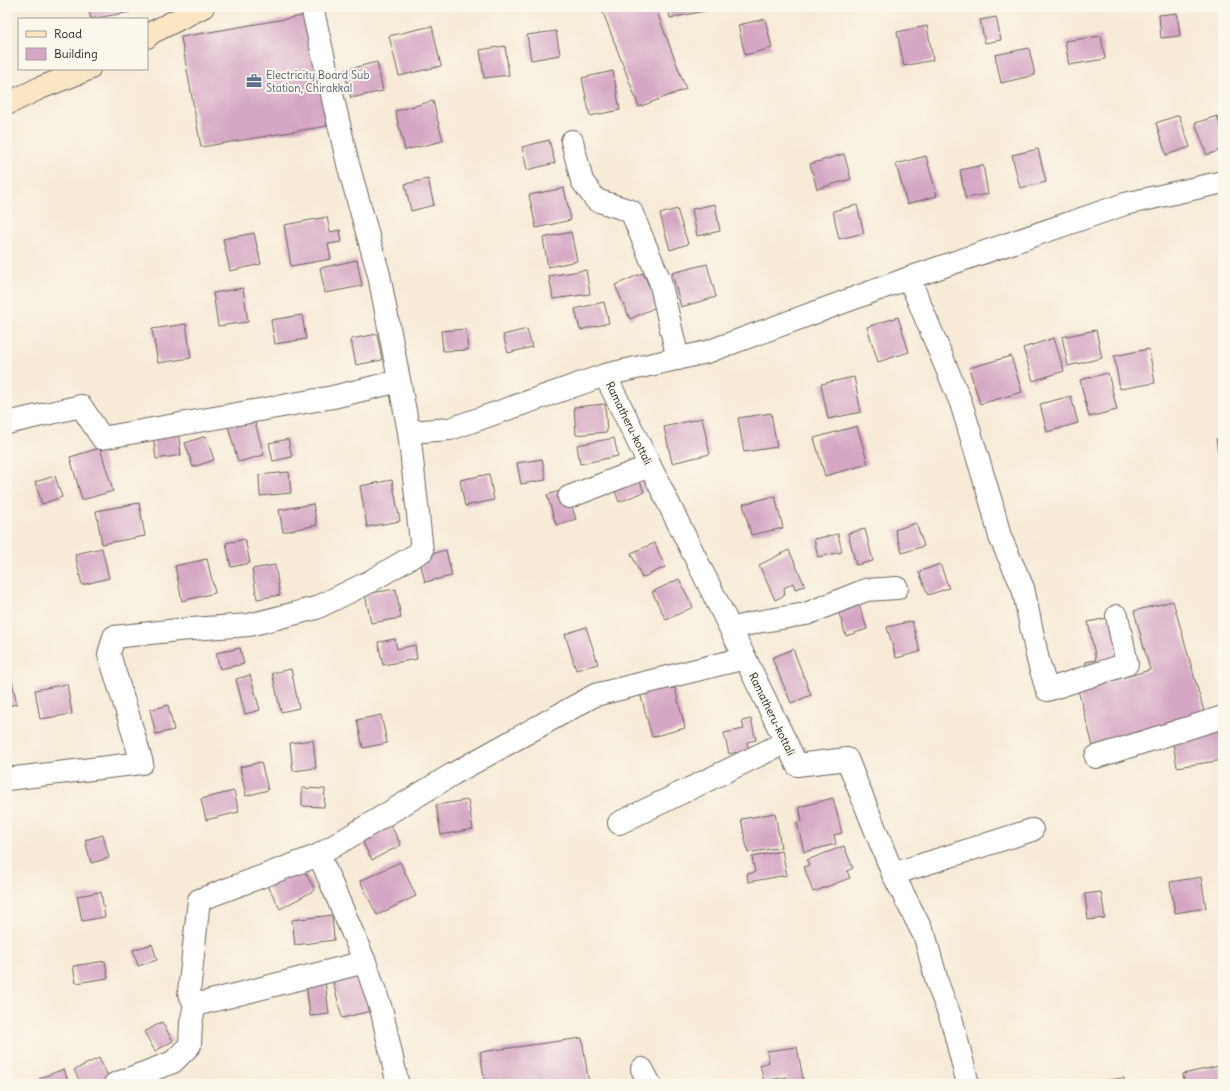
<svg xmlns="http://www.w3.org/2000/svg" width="1230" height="1091" viewBox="0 0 1230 1091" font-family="Delius,sans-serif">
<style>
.building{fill:#d5a7c4}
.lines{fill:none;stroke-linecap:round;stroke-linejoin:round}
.minor-casing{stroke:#69645d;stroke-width:24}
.secondary-casing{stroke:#69645d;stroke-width:24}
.minor{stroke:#fff;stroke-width:22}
.secondary{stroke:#fbe6c4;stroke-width:22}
.labels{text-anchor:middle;stroke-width:4;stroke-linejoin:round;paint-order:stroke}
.service-label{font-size:11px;fill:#4e5e75;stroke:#fbf7ec;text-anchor:start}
.street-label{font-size:11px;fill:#1c1c1c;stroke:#fbf7ec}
</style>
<rect width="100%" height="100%" fill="#fbf7ec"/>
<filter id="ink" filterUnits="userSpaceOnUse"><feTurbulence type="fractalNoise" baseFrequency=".025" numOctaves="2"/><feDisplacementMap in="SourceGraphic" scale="8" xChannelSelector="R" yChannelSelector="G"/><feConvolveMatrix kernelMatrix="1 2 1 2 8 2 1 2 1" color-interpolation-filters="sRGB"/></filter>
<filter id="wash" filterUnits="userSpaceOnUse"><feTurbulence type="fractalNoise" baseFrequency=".012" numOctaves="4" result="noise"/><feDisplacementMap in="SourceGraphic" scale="16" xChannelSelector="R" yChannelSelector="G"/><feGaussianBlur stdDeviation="0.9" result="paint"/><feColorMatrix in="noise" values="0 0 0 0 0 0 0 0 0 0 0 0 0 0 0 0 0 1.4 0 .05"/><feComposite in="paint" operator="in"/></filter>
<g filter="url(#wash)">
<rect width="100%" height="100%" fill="#f7ebd7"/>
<g id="blocks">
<!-- building -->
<g class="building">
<path d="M 88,7 L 129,7 L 130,12 L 91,19 Z"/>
<path d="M 601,7 L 655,7 L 686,89 L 639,107 Z"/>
<path d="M 668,7 L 709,7 L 710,10 L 670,18 Z"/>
<path d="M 1177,13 L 1180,36 L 1161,38 L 1159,15 Z"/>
<path d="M 308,15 L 327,126 L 201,147 L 181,37 Z"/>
<path d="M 996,17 L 1001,40 L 985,43 L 980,20 Z"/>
<path d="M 765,19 L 772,48 L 745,55 L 738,25 Z"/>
<path d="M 432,26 L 441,66 L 399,76 L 389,36 Z"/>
<path d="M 927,26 L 933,60 L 904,66 L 897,32 Z"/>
<path d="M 556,31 L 560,55 L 531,60 L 527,35 Z"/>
<path d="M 1101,36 L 1105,59 L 1069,65 L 1065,41 Z"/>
<path d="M 505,46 L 509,75 L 484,78 L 480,50 Z"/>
<path d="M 1029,48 L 1035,75 L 1001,83 L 995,55 Z"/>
<path d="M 377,62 L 383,91 L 351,98 L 344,70 Z"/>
<path d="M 613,71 L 620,110 L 590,116 L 582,78 Z"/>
<path d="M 433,101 L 443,141 L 405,150 L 395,111 Z"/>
<path d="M 1179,115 L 1190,147 L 1166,155 L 1156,123 Z"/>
<path d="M 1217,116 L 1223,134 L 1223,149 L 1207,155 L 1195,123 Z"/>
<path d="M 549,140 L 555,163 L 527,170 L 522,147 Z"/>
<path d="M 1038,149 L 1046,182 L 1020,188 L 1012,155 Z"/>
<path d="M 844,154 L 851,179 L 817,189 L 810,164 Z"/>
<path d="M 926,156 L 937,196 L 907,204 L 896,164 Z"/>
<path d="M 983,165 L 988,194 L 965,198 L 960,170 Z"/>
<path d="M 428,179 L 434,205 L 411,211 L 405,184 Z"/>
<path d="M 564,188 L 571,220 L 536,228 L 529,195 Z"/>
<path d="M 715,204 L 720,231 L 697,236 L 692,209 Z"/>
<path d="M 857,205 L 864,233 L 839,239 L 833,211 Z"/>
<path d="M 677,209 L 688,244 L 670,250 L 660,214 Z"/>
<path d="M 327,217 L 330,232 L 340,230 L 342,242 L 328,244 L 331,259 L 291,266 L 284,225 Z"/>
<path d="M 571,232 L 577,261 L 548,267 L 543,238 Z"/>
<path d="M 254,233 L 261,264 L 230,271 L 223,239 Z"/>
<path d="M 357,260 L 362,286 L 325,293 L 320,268 Z"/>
<path d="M 707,264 L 716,297 L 681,307 L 672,273 Z"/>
<path d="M 586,270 L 590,294 L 553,299 L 549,276 Z"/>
<path d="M 643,273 L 658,306 L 630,319 L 615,285 Z"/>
<path d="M 243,288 L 248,322 L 218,326 L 213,293 Z"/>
<path d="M 604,302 L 609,323 L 580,330 L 575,309 Z"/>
<path d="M 302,315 L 306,339 L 275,344 L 271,320 Z"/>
<path d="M 898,317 L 909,352 L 878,362 L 867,327 Z"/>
<path d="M 186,324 L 191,358 L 158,363 L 152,329 Z"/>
<path d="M 466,329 L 468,350 L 443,351 L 441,331 Z"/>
<path d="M 527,329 L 532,347 L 508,353 L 503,335 Z"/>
<path d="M 1096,330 L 1102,358 L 1068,366 L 1062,337 Z"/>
<path d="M 377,334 L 382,360 L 356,365 L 351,339 Z"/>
<path d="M 1054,338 L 1064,371 L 1033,381 L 1023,348 Z"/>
<path d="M 1149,349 L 1155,383 L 1120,389 L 1114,356 Z"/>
<path d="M 1011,356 L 1022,392 L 980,404 L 969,368 Z"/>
<path d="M 1108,373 L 1117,410 L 1089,417 L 1080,380 Z"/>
<path d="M 854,377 L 861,412 L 828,419 L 821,384 Z"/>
<path d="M 1071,396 L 1078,423 L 1047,432 L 1040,404 Z"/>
<path d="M 605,404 L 607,432 L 576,435 L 574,407 Z"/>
<path d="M 771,413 L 777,447 L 744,452 L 738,418 Z"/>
<path d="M 702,418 L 710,454 L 672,463 L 664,427 Z"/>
<path d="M 254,419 L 264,455 L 238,462 L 228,426 Z"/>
<path d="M 857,426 L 868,464 L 825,476 L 814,438 Z"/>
<path d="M 178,430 L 181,455 L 156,459 L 153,434 Z"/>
<path d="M 206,436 L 214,460 L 193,467 L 185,443 Z"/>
<path d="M 614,438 L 618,456 L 580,464 L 577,445 Z"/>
<path d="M 1223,438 L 1223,473 L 1221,473 L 1216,439 Z"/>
<path d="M 288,439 L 292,457 L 273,461 L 269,443 Z"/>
<path d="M 100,448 L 113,491 L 82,500 L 70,457 Z"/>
<path d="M 542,459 L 546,480 L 521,484 L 517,463 Z"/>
<path d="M 633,462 L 644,492 L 619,502 L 608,471 Z"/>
<path d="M 289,472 L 291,493 L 260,496 L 259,475 Z"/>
<path d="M 489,474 L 494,500 L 465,506 L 460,480 Z"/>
<path d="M 55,476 L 62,497 L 42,504 L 35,482 Z"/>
<path d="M 392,480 L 400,521 L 367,527 L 360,486 Z"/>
<path d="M 566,489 L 576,519 L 556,525 L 547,495 Z"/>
<path d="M 775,496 L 783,528 L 751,535 L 743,504 Z"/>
<path d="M 139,503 L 145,536 L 102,544 L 96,511 Z"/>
<path d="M 313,504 L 317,525 L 283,532 L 279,510 Z"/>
<path d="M 916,523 L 924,546 L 902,553 L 895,530 Z"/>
<path d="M 865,529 L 873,561 L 856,565 L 848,533 Z"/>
<path d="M 838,534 L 842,552 L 818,557 L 814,539 Z"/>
<path d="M 245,539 L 250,563 L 231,567 L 226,543 Z"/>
<path d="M 655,543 L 665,567 L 642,578 L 631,553 Z"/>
<path d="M 102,548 L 109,578 L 82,585 L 75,554 Z"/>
<path d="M 446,550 L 452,576 L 425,582 L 419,557 Z"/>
<path d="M 789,550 L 805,586 L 795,589 L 793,583 L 784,588 L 785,595 L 775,600 L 759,565 Z"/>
<path d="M 207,559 L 215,593 L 182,601 L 175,566 Z"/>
<path d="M 940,564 L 949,588 L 928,595 L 919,572 Z"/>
<path d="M 275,565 L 280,595 L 257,599 L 252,569 Z"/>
<path d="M 679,579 L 693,607 L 666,620 L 652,592 Z"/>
<path d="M 396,589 L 401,618 L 371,623 L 365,594 Z"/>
<path d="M 858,601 L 867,629 L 846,636 L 837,607 Z"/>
<path d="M 1173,601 L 1205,715 L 1093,746 L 1078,690 L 1150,670 L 1134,611 Z"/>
<path d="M 1117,616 L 1127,664 L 1088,673 L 1085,662 L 1096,660 L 1088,622 Z"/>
<path d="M 912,621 L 920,652 L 896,658 L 887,627 Z"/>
<path d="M 586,627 L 598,664 L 576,670 L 565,634 Z"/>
<path d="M 395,639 L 397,649 L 415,645 L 417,659 L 383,665 L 378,642 Z"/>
<path d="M 240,648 L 244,664 L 220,669 L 216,653 Z"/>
<path d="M 793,649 L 811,695 L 791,703 L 772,658 Z"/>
<path d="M 7,660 L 17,704 L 7,706 Z"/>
<path d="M 291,669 L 299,708 L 281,712 L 272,673 Z"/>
<path d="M 250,675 L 260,710 L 245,714 L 236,679 Z"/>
<path d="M 67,684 L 72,714 L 40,719 L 35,690 Z"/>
<path d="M 675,688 L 685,728 L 652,737 L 640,693 Z"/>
<path d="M 168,705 L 174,730 L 156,734 L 150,710 Z"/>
<path d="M 381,715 L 387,743 L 363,748 L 357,720 Z"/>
<path d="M 751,719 L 756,740 L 747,742 L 750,753 L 737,756 L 736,752 L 729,754 L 724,733 L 744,729 L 742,721 Z"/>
<path d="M 1220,720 L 1223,737 L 1223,760 L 1177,767 L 1172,737 Z"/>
<path d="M 313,740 L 316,768 L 293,771 L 290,743 Z"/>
<path d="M 261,762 L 268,790 L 246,796 L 240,767 Z"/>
<path d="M 302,788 L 325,789 L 324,807 L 302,806 Z"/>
<path d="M 234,791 L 239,812 L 206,820 L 201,799 Z"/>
<path d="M 833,798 L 842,833 L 834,835 L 836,844 L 804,852 L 797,822 L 802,821 L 799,807 Z"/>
<path d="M 468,800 L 473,829 L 441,835 L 436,805 Z"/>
<path d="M 775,813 L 781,847 L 748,853 L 741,819 Z"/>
<path d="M 389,822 L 401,845 L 372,860 L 360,837 Z"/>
<path d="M 103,835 L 109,858 L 91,863 L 85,840 Z"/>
<path d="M 844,846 L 853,868 L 847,871 L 850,878 L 813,892 L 804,867 L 809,865 L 807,860 Z"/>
<path d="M 782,851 L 787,875 L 748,882 L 747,874 L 755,872 L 752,857 Z"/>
<path d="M 400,862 L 416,896 L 377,915 L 360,881 Z"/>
<path d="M 303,868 L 315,890 L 280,909 L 268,886 Z"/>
<path d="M 1201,877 L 1206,908 L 1175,913 L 1170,882 Z"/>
<path d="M 101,892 L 105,917 L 82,921 L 77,896 Z"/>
<path d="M 1101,892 L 1105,918 L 1088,920 L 1085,894 Z"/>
<path d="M 332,915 L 334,940 L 295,945 L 292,920 Z"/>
<path d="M 152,944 L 157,960 L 138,966 L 133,950 Z"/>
<path d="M 105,961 L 108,978 L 76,983 L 73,966 Z"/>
<path d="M 361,971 L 371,1011 L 342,1018 L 333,981 Z"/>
<path d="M 325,981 L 329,1014 L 310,1016 L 306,983 Z"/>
<path d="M 162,1022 L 173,1041 L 155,1051 L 144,1032 Z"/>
<path d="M 582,1038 L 589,1084 L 485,1084 L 480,1052 Z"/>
<path d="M 797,1047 L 804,1084 L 787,1084 L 786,1077 L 764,1081 L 760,1065 L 769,1062 L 767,1051 Z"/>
<path d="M 99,1058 L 110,1080 L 102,1084 L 81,1084 L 74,1070 Z"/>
<path d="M 1219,1066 L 1223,1084 L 1185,1084 L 1183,1074 Z"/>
<path d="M 64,1069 L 69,1084 L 42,1084 L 40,1078 Z"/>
<path d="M 1124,1078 L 1125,1084 L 1084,1084 L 1084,1083 Z"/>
</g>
</g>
</g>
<g filter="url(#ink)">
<use href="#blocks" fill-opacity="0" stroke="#69645d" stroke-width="1"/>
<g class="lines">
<defs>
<g id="minor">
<path d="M 312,7 L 348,164 L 379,275 L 409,432 L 450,429 L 605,375 L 707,352 L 909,278 L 1125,204 L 1223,182"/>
<path d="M 572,141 L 582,181 L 596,200 L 631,211 L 660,281 L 678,359"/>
<path d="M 909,278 L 961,403 L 992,505 L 1000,537 L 1023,588 L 1038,660 L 1047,690 L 1127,664 L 1117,616"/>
<path d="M 605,375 L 745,658 L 797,765 L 847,759 L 893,874 L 1032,830"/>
<path d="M 7,423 L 81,406 L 102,438 L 333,397 L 399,381"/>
<path d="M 569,497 L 650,466"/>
<path d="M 731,629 L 757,622 L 806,614 L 866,590 L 897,588"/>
<path d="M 1096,757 L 1223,717"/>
<path d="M 7,779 L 142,763 L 128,715 L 109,654 L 114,637 L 178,630 L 249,625 L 316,608 L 369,582 L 422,551 L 409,432"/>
<path d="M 619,823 L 786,742"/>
<path d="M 893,874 L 925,937 L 938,985 L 952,1021 L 968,1084"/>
<path d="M 365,962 L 382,1012 L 397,1081"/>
<path d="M 195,1005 L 189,992 L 199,900 L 319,855"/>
<path d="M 642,1069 L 650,1084"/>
<path d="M 115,1084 L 173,1062 L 190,1045 L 191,1023 L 195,1005 L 365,962 L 319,855 L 453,774 L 595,695 L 745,658"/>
</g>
<g id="secondary">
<path d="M 147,37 L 151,33 L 203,7"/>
<path d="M 7,104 L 40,88 L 89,69"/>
</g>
</defs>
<!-- minor casing -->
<use href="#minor" class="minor-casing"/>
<!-- secondary casing -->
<use href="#secondary" class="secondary-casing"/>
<!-- minor -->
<use href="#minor" class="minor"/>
<!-- secondary -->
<use href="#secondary" class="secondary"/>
</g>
</g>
<!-- icons -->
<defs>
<symbol id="office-bare" viewBox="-9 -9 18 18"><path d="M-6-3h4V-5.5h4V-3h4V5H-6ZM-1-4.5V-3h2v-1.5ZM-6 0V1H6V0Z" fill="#5c6f8a" stroke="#fbf7ec" stroke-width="2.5" paint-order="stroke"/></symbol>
</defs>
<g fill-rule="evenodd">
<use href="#office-bare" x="243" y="70" width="22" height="22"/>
</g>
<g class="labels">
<!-- service labels -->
<g class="service-label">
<text x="266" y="79">Electricity Board Sub<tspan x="266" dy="13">Station, Chirakkal</tspan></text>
</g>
<!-- street labels -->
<g class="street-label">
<text transform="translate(629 423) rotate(64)" y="4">Ramatheru-kottali</text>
<text transform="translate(772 714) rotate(64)" y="4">Ramatheru-kottali</text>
</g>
</g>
<!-- margin -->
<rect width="1230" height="1091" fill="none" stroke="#fbf7ec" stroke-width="24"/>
<!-- legend -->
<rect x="18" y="18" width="130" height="52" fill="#fbf7ec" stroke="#a29f99"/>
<rect x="26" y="31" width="20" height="6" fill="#fbe6c4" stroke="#a29f99"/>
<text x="54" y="38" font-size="12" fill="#1c1c1c">Road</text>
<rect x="26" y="48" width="20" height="12" fill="#d5a7c4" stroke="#a29f99"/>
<text x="54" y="58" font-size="12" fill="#1c1c1c">Building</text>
</svg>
